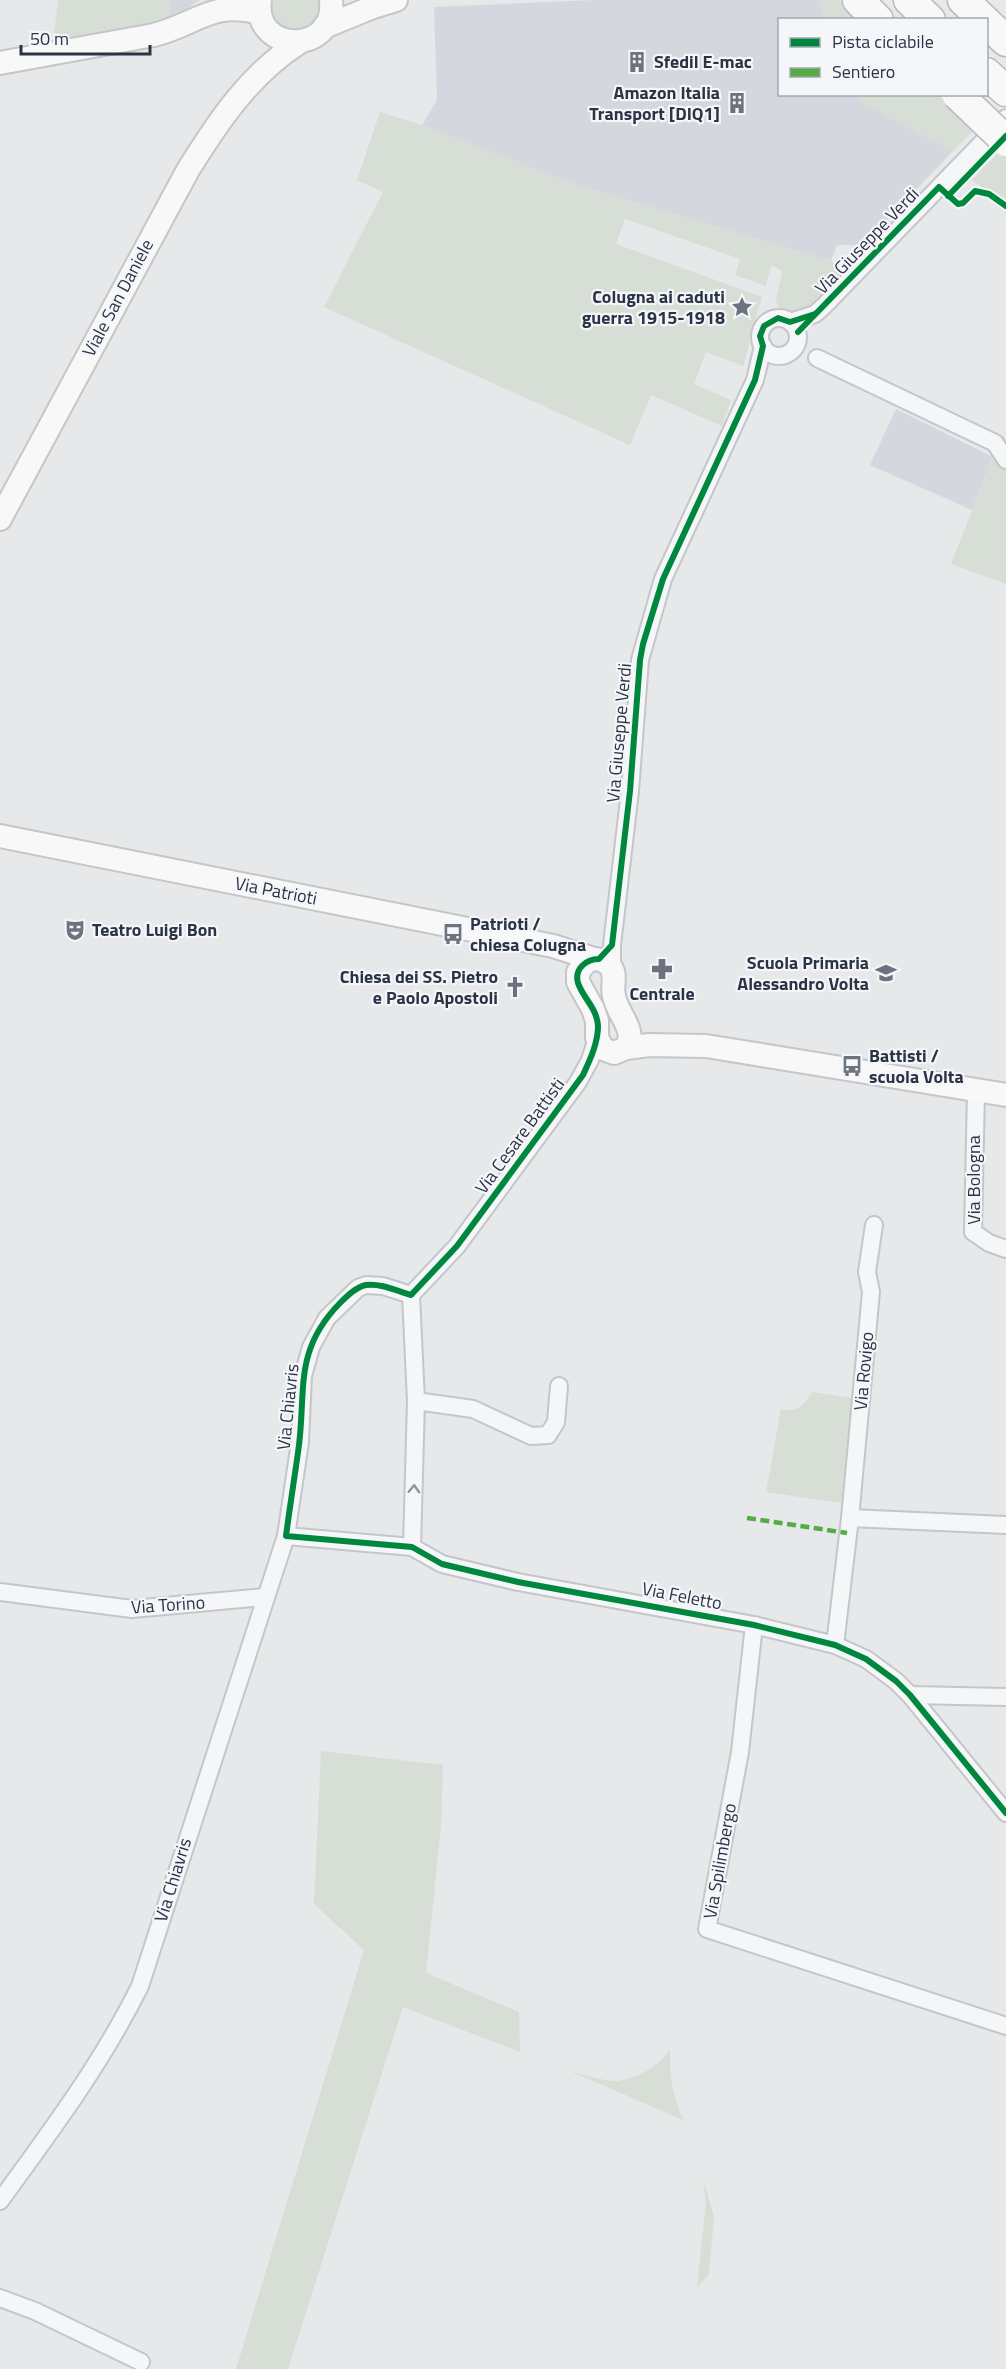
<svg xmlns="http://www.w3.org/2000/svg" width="1006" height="2369" viewBox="0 0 1006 2369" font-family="'Titillium Web',sans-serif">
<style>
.built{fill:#d4d7dd}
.green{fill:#d6ded6}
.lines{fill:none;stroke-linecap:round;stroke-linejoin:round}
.street-casing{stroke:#c4c6c8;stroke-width:20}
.secondary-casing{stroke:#c4c6c8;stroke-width:26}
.highway-casing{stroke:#b8bbbf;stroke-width:33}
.street{stroke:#f5f6f7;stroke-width:16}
.secondary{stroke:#f8f8f8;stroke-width:22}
.highway{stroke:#f8f8f8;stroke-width:30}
.highway-bridge-casing{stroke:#b8bbbf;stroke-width:33;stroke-linecap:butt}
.highway-bridge{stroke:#f8f8f8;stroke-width:30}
.quiet{stroke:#54ac47;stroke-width:4.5;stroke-dasharray:9 4.5;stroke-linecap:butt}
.cycleway-casing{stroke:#f4f6f9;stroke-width:10}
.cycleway{stroke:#00873e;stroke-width:6}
.oneway{stroke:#90959e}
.labels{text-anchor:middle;stroke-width:4.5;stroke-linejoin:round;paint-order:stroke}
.poi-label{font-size:18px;font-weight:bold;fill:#2b3445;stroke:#f4f6f9;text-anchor:start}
.street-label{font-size:18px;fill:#2b3445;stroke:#f4f6f9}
</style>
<rect width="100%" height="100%" fill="#e6e8ea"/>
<!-- built -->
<g class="built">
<path d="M 170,0 L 200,0 L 167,21 Z"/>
<path d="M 595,0 L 819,0 L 826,19 L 780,20 L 780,94 L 856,95 L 858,101 L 953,151 L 863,245 L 837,245 L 831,261 L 574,184 L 422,125 L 437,100 L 434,7 Z"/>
<path d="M 896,409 L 993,457 L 972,510 L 870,465 Z"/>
</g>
<!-- green -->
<g class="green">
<path d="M 58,0 L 170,0 L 167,22 L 53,44 Z"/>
<path d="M 272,0 L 318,0 C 324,38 268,41 272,0 Z"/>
<path d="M 819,0 L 840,0 L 861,19 L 826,19 Z"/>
<path d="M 856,95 L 939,95 L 975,129 L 953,151 L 858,101 Z"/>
<path d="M 380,112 L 422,125 L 574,184 L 831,261 L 846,274 L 811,308 L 785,313 L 779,310 L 776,301 L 782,271 L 771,265 L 766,286 L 735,275 L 740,259 L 625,219 L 616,244 L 762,297 L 743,366 L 706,352 L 694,384 L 731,400 L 722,426 L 651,395 L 630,445 L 324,307 L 383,192 L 357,180 Z"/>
<path d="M 1000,151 L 1006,157 L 1006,204 L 972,180 Z"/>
<path d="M 1002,435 L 1006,440 L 1006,584 L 951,564 Z"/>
<path d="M 812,1392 L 853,1398 L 841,1503 L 766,1492 L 781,1409 C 796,1413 805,1405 812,1392 Z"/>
<path d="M 321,1751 L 443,1765 L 441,1826 L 426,1973 L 519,2012 L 520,2052 L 403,2007 L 288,2369 L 236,2369 L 364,1950 L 314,1904 Z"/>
<path d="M 670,2049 C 669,2078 673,2094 683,2120 L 570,2071 C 582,2074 606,2082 618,2081 C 638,2078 660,2066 670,2049 Z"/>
<path d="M 703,2179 L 714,2216 L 709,2274 L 697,2288 L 706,2203 Z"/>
</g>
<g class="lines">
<defs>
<g id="street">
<circle cx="779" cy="337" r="19"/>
<path d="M 790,322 L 815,314 L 824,306 L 1006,118"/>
<path d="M 817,358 L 995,443 L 1006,460"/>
<path d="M 612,969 L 612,945 L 630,791 L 640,660 L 663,579 L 755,380 L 763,346"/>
<path d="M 976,1091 L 973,1232 L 989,1243 L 1006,1249"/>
<path d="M 411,1295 L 457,1246 L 578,1082 L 590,1060 L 597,1038"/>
<path d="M 411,1295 L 416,1401 L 412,1547"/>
<path d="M 416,1401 L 473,1409 L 531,1436 L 548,1435 L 556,1422 L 559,1386"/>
<path d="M 850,1518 L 871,1292 L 867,1272 L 874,1225"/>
<path d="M 286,1536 L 412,1547 L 442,1564 L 518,1582 L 754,1625 L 835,1645 L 866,1659 L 896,1681 L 910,1695 L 1006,1813"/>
<path d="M 0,1592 L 132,1609 L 265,1597"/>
<path d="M 754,1625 L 740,1752 L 707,1929 L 1006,2026"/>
<path d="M 835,1645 L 850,1518 L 1006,1525"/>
<path d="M 910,1695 L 1006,1697"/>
<path d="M 0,2201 C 51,2131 102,2063 140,1986 L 286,1536 L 300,1442 L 303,1376 L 311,1347 L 327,1318 L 358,1288 L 366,1285 L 383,1286 L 411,1295"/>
<path d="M 0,2298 L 35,2311 L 141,2362"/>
</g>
<g id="secondary">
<path d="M 260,0 C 252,54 337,56 331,0"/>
<path d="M 324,27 L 373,7 L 396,0"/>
<path d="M 0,63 L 154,35 C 197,24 212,0 260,13"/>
<path d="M 0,519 L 188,170 C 219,120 250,74 300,42"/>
<path d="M 0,836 L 553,946 L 594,959"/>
<path d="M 626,1048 C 638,1031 617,1014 614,996 C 611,986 618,974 609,965 C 603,959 595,958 587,961 L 578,972 L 578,982 L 593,1009 L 597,1021 L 597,1038 L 603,1049 L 614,1053 L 626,1048 L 649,1045 L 706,1046 L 1006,1095"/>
</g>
<g id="highway">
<path d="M 858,0 L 878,20"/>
<path d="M 909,0 L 930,20"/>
<path d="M 963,0 L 984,20"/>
<path d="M 986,22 L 1006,41"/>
<path d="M 986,73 L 1006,91"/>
</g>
</defs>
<!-- street casing -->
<use href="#street" class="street-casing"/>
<!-- secondary casing -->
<use href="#secondary" class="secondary-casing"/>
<!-- highway casing -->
<use href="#highway" class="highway-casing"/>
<!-- street -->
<use href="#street" class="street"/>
<!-- secondary -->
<use href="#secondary" class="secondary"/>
<!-- highway -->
<use href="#highway" class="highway"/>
<defs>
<path id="highway-bridge" d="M 957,94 L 1006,141"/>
</defs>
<!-- highway-bridge casing -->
<use href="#highway-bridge" class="highway-bridge-casing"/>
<!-- highway-bridge -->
<use href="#highway-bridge" class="highway-bridge"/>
<!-- quiet -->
<path class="quiet" d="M 747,1518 L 847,1533"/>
<defs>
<g id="cycleway">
<path d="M 948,196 L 1006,136"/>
<path d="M 815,314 L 790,322 L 778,318 L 764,326 L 760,336 L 763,346 L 755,380 L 663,579 L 643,644 L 640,660 L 630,791 L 612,945 L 599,959 C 586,959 574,969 578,983 C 583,998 597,1008 598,1026 C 598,1043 590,1060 583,1075 L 457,1246 L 411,1295 C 397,1291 381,1283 366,1285 C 356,1287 347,1296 340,1303 C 294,1350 306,1388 299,1445 C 295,1475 290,1505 286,1536 L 412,1547 L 442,1564 L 518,1582 L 754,1625 L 835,1645 L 866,1659 L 896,1681 L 910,1695 L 1006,1813"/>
<path d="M 798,332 L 939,187 L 958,204 L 963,203 L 975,191 L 989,194 L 1006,206"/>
</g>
</defs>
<!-- cycleway casing -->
<use href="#cycleway" class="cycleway-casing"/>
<!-- cycleway -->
<use href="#cycleway" class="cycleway"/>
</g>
<!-- one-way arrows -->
<defs><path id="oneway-chevron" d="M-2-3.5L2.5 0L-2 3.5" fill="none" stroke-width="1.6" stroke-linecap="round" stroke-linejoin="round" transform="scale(1.5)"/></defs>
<use class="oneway" href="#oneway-chevron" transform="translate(414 1489) rotate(-88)"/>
<!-- icons -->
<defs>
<symbol id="building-bare" viewBox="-9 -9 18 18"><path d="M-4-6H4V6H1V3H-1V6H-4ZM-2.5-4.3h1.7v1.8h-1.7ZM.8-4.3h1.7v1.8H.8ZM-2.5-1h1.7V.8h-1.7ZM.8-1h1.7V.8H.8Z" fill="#6c737f" stroke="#f4f6f9" stroke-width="2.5" paint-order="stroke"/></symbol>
<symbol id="sight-bare" viewBox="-9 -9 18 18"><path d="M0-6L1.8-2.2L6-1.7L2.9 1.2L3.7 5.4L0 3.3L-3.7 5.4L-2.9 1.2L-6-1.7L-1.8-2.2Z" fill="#6c737f" stroke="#f4f6f9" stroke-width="2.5" paint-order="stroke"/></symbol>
<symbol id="theatre-bare" viewBox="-9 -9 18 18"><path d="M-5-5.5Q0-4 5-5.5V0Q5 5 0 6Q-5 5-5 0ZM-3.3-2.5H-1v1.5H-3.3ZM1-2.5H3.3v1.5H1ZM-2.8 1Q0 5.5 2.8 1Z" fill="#6c737f" stroke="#f4f6f9" stroke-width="2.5" paint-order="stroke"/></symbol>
<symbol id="bus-bare" viewBox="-9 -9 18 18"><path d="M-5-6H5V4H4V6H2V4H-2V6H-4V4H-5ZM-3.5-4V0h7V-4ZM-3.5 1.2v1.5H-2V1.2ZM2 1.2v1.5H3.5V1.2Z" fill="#6c737f" stroke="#f4f6f9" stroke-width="2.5" paint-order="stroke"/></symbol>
<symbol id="pharmacy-bare" viewBox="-9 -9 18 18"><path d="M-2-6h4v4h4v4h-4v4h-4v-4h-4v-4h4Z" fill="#6c737f" stroke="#f4f6f9" stroke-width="2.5" paint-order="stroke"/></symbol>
<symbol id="school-bare" viewBox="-9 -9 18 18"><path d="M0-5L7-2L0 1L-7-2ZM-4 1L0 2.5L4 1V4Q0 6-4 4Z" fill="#6c737f" stroke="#f4f6f9" stroke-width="2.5" paint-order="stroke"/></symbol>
<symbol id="church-bare" viewBox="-9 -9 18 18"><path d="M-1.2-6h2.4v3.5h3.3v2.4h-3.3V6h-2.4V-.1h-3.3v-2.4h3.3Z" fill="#6c737f" stroke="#f4f6f9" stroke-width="2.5" paint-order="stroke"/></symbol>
</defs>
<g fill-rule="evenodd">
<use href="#building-bare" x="622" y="47" width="30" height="30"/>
<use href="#building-bare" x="722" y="88" width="30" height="30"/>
<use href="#sight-bare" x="727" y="292" width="30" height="30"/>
<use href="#theatre-bare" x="60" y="915" width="30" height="30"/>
<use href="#bus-bare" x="438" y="919" width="30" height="30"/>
<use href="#pharmacy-bare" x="647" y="954" width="30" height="30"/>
<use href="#school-bare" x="871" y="958" width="30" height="30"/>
<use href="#church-bare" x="500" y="972" width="30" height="30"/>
<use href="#bus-bare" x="837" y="1051" width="30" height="30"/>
</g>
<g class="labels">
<!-- poi labels -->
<g class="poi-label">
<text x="654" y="68">Sfedil E-mac</text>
<text x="720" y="99" text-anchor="end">Amazon Italia<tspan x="720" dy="21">Transport [DIQ1]</tspan></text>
<text x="725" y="303" text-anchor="end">Colugna ai caduti<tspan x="725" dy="21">guerra 1915-1918</tspan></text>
<text x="470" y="930">Patrioti /<tspan x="470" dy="21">chiesa Colugna</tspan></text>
<text x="92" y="936">Teatro Luigi Bon</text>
<text x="869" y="969" text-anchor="end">Scuola Primaria<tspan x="869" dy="21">Alessandro Volta</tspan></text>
<text x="498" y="983" text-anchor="end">Chiesa dei SS. Pietro<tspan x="498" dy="21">e Paolo Apostoli</tspan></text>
<text x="662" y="1000" text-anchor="middle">Centrale</text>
<text x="869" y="1062">Battisti /<tspan x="869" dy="21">scuola Volta</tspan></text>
</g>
<!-- street labels -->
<g class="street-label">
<text transform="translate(867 241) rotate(-46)" y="6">Via Giuseppe Verdi</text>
<text transform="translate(118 298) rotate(-62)" y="6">Viale San Daniele</text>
<text transform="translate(619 733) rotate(-85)" y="6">Via Giuseppe Verdi</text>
<text transform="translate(276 891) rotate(11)" y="6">Via Patrioti</text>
<text transform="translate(520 1136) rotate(-54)" y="6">Via Cesare Battisti</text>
<text transform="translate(974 1180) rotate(-90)" y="6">Via Bologna</text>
<text transform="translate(864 1371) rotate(-85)" y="6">Via Rovigo</text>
<text transform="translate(288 1407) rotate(-84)" y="6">Via Chiavris</text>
<text transform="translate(682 1596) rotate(11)" y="6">Via Feletto</text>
<text transform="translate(168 1605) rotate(-4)" y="6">Via Torino</text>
<text transform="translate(720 1861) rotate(-80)" y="6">Via Spilimbergo</text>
<text transform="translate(173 1880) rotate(-73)" y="6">Via Chiavris</text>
</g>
</g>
<!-- legend -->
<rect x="778" y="18" width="210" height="78" fill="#f4f6f9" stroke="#a4a8b1" stroke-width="1.5"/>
<rect x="790" y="38" width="30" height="9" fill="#00873e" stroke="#a4a8b1" stroke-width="1.5"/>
<text x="832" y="48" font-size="18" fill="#2b3445">Pista ciclabile</text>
<rect x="790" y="68" width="30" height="9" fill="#54ac47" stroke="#a4a8b1" stroke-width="1.5"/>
<text x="832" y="78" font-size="18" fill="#2b3445">Sentiero</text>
<!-- scale -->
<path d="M21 45v9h129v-9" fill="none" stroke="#2b3445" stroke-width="3"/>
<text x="30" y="45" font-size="18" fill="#2b3445" stroke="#f4f6f9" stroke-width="4.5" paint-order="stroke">50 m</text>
</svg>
